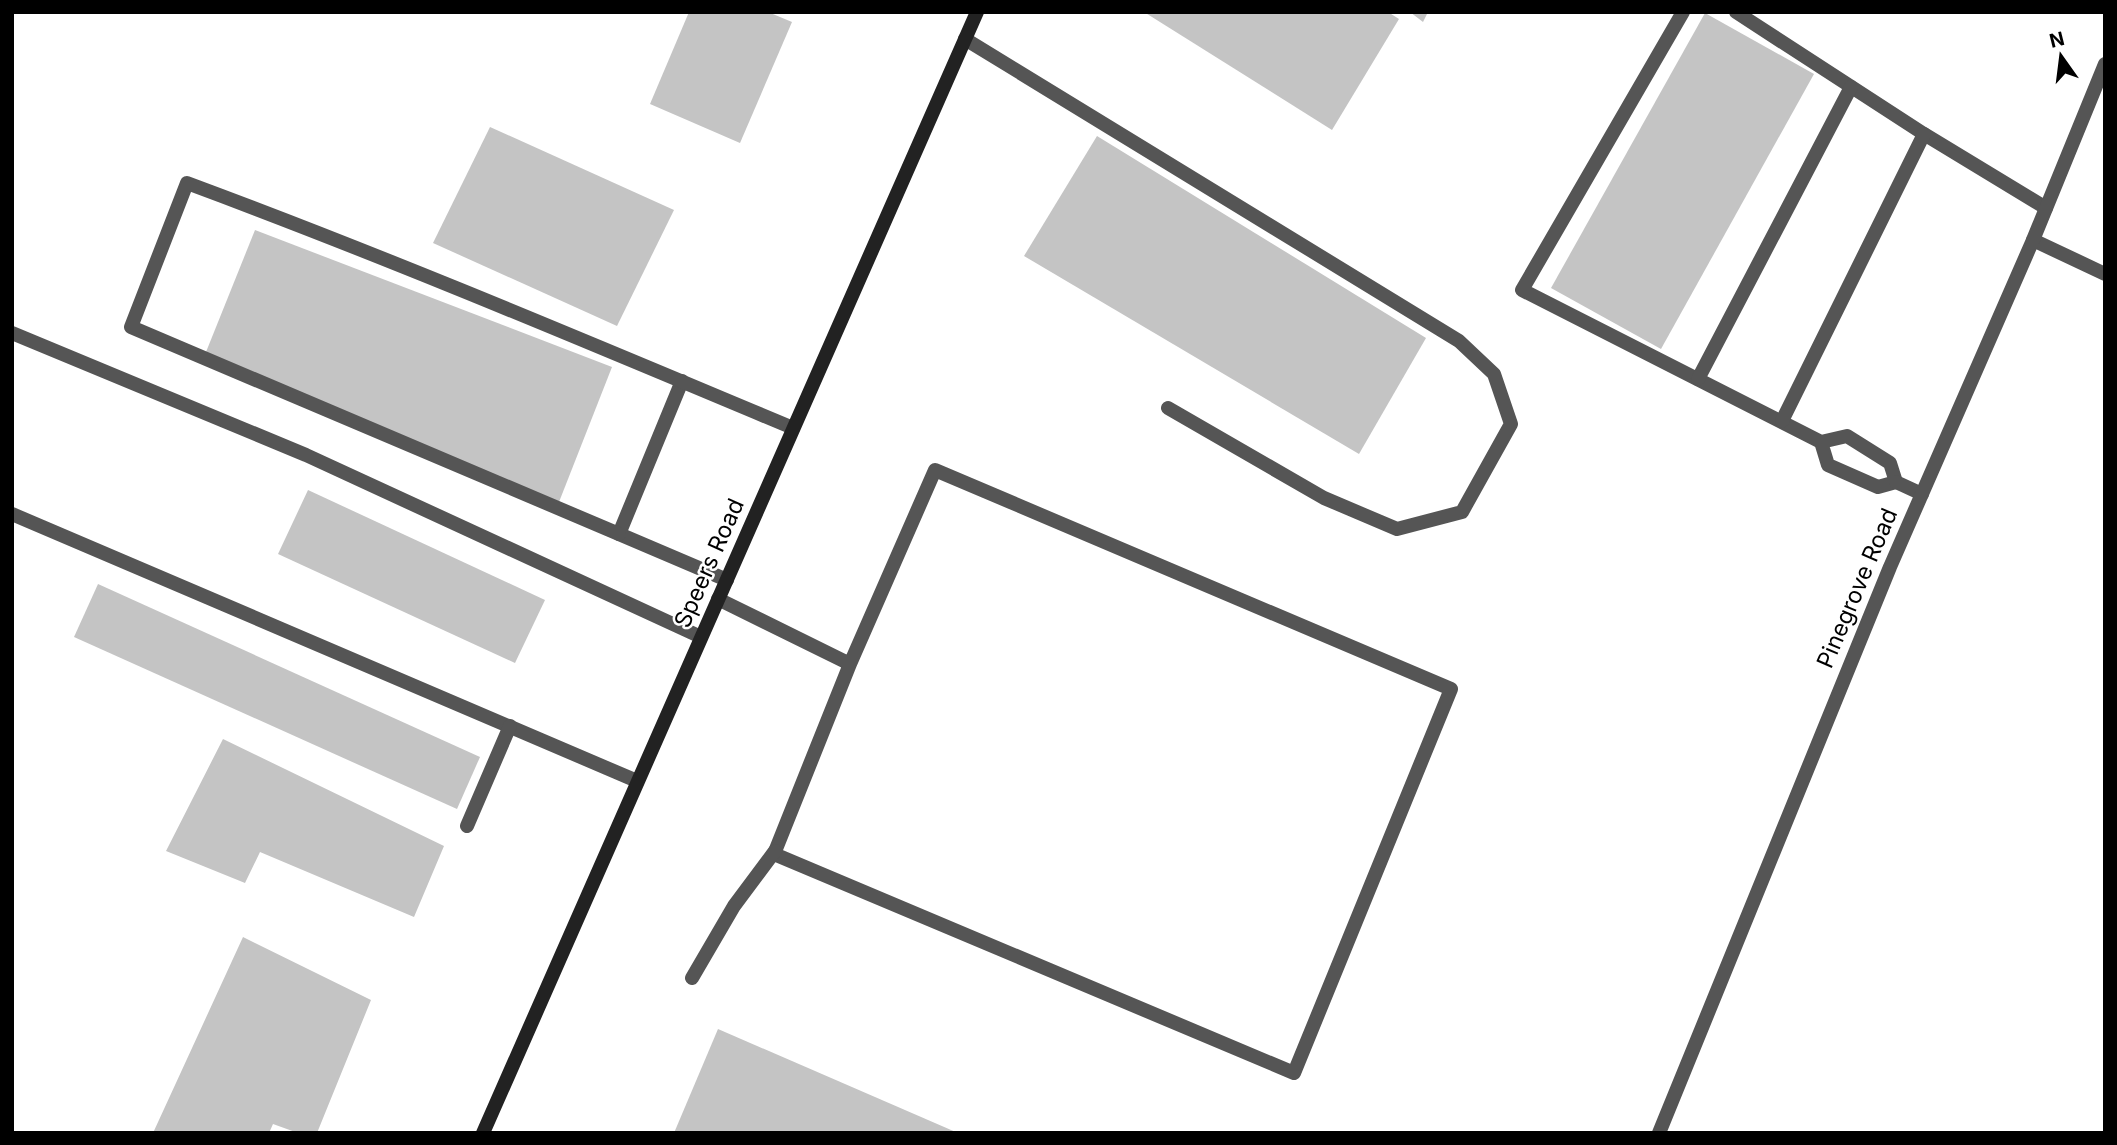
<svg xmlns="http://www.w3.org/2000/svg" width="2117" height="1145" viewBox="0 0 2117 1145" font-family="Inter,sans-serif">
<style>
.building{fill:#c4c4c4}
.lines{fill:none;stroke-linecap:round;stroke-linejoin:round}
.service{stroke:#555;stroke-width:14}
.minor{stroke:#555;stroke-width:14}
.secondary{stroke:#222;stroke-width:14}
.labels{text-anchor:middle;stroke-width:5;stroke-linejoin:round;paint-order:stroke}
.street-label{font-size:23px;fill:#000;stroke:#fff}
</style>
<rect width="100%" height="100%" fill="#fff"/>
<!-- building -->
<g class="building">
<path d="M 689,12 L 768,12 L 792,22 L 740,143 L 650,104 Z"/>
<path d="M 1144,12 L 1388,12 L 1399,19 L 1332,130 Z"/>
<path d="M 1410,12 L 1428,12 L 1423,22 Z"/>
<path d="M 1705,13 L 1814,74 L 1661,349 L 1551,288 Z"/>
<path d="M 490,127 L 674,210 L 617,326 L 433,243 Z"/>
<path d="M 1097,136 L 1426,338 L 1359,454 L 1024,256 Z"/>
<path d="M 255,230 L 612,367 L 559,502 L 206,352 Z"/>
<path d="M 308,490 L 545,600 L 515,663 L 278,554 Z"/>
<path d="M 98,584 L 480,757 L 457,809 L 74,637 Z"/>
<path d="M 223,739 L 444,846 L 414,917 L 260,852 L 245,883 L 166,851 Z"/>
<path d="M 243,937 L 371,1000 L 317,1133 L 298,1133 L 273,1124 L 269,1133 L 153,1133 Z"/>
<path d="M 718,1029 L 958,1133 L 674,1133 Z"/>
</g>
<g class="lines">
<!-- service -->
<g class="service">
<path d="M 1683,12 L 1522,290 L 1821,442 L 1847,436 L 1890,463 L 1896,482 L 1878,487 L 1828,465 L 1821,442"/>
<path d="M 1736,12 L 1924,134 L 2046,208"/>
<path d="M 965,39 L 1459,341 L 1494,374 L 1511,424 L 1462,512 L 1397,529 L 1324,498 L 1168,408"/>
<path d="M 12,333 L 306,455 L 701,637"/>
<path d="M 1698,379 L 1851,87"/>
<path d="M 682,381 L 619,534 L 727,580"/>
<path d="M 1782,421 L 1924,134"/>
<path d="M 1896,482 L 1922,494"/>
<path d="M 12,514 L 637,781"/>
<path d="M 619,534 L 131,327 L 187,183 C 392,259 592,344 793,428"/>
<path d="M 718,599 L 850,664 L 935,470 L 1451,689 L 1294,1073 L 774,854 L 850,664"/>
<path d="M 467,826 L 510,726"/>
<path d="M 692,978 L 734,906 L 775,851"/>
</g>
<!-- minor -->
<g class="minor">
<path d="M 2033,240 L 2105,274"/>
<path d="M 1659,1133 L 1890,567 L 2033,240 L 2105,64"/>
</g>
<!-- secondary -->
<path class="secondary" d="M 483,1133 L 977,12"/>
</g>
<g class="labels">
<!-- street labels -->
<g class="street-label">
<text transform="translate(709 563) rotate(-66)" y="8">Speers Road</text>
<text transform="translate(1857 588) rotate(-67)" y="8">Pinegrove Road</text>
</g>
</g>
<!-- border -->
<rect width="2117" height="1145" fill="none" stroke="#000000" stroke-width="28"/>
<!-- north arrow -->
<g transform="translate(2061 56) rotate(346)" stroke="#ffffff" stroke-width="5" paint-order="stroke">
<path d="M0-5L12 26L0 18L-12 26Z" fill="#000000"/>
<text y="-10" font-size="19" font-weight="bold" text-anchor="middle" fill="#000000">N</text>
</g>
</svg>
